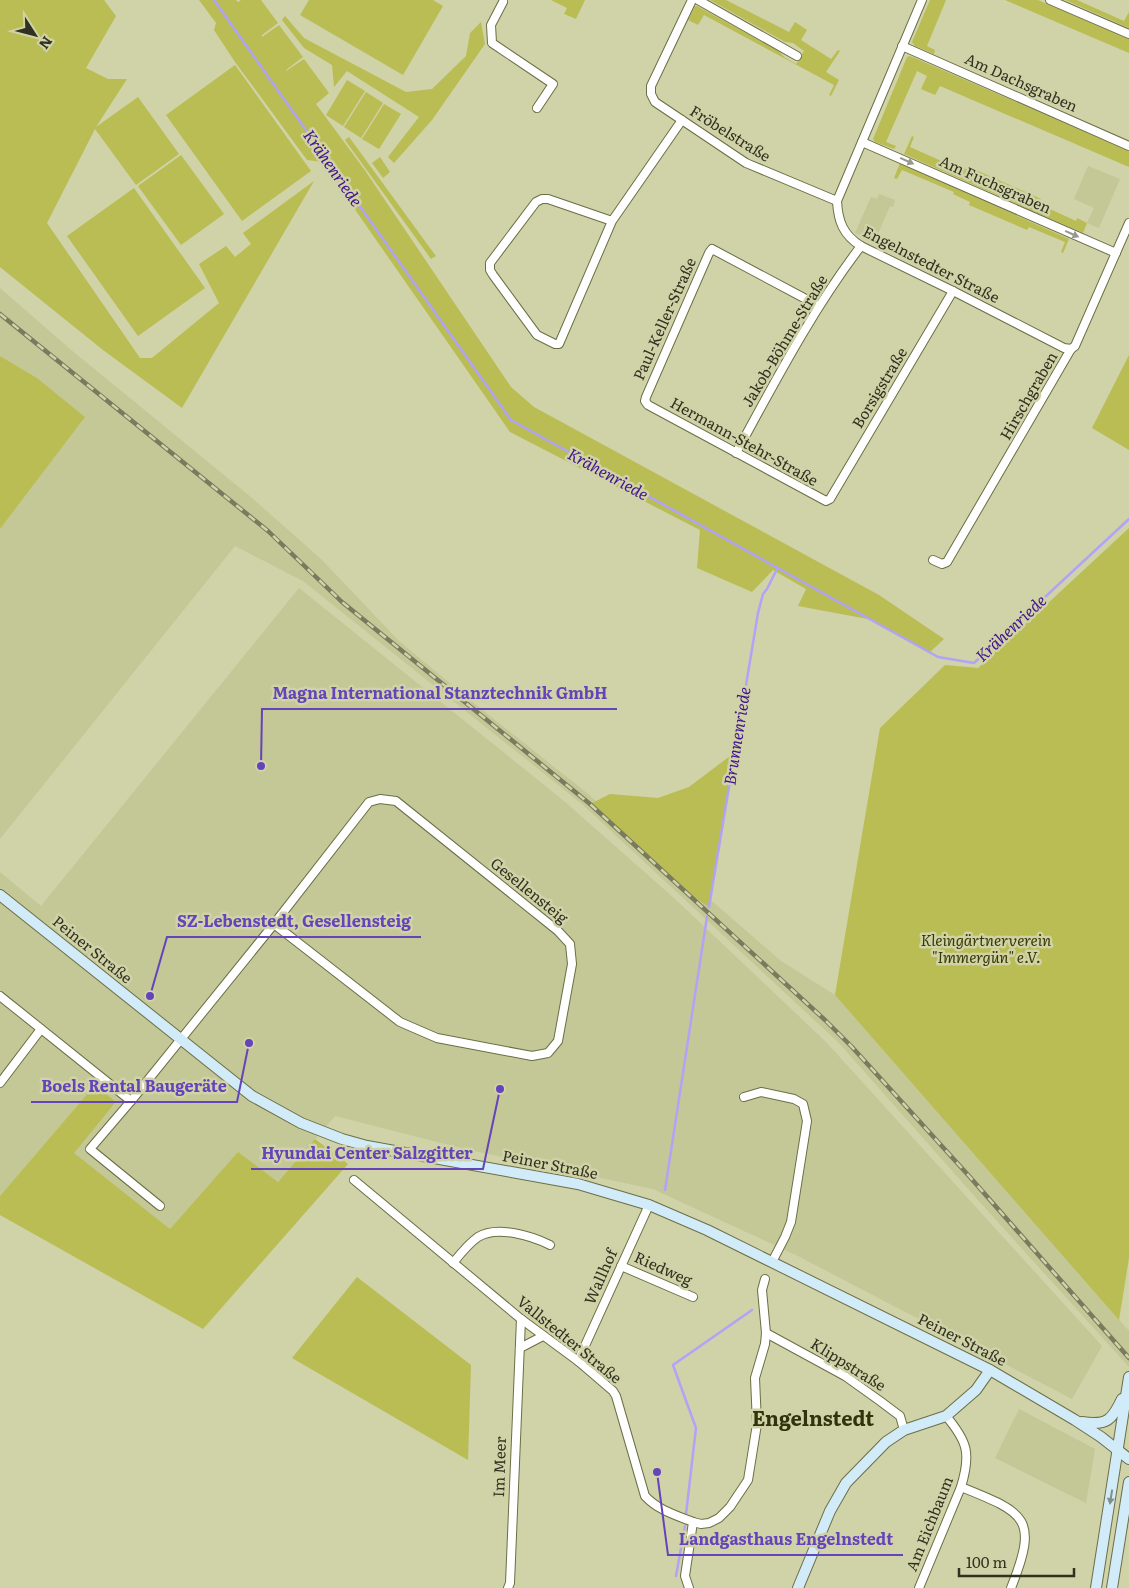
<svg xmlns="http://www.w3.org/2000/svg" width="1129" height="1588" viewBox="0 0 1129 1588" font-family="Literata,serif">
<style>
.built{fill:#c4c796}
.green{fill:#b9bd54}
.lines{fill:none;stroke-linecap:round;stroke-linejoin:round}
.stream{stroke:#b1a3f7;stroke-width:2.5}
.street-casing{stroke:#6c6e46;stroke-width:10}
.secondary-casing{stroke:#6c6e46;stroke-width:12}
.street{stroke:#fff;stroke-width:8}
.secondary{stroke:#d1ebf8;stroke-width:10}
.rail-casing{stroke:#7a7b5e;stroke-width:4.5}
.rail{stroke:#d0d2a7;stroke-width:2.5;stroke-dasharray:8;stroke-linecap:butt}
.oneway{fill:#989890}
.oneway2{fill:#808e8c}
.labels{text-anchor:middle;stroke-width:5;stroke-linejoin:round;paint-order:stroke}
.street-label{font-size:15px;fill:#303120;stroke:#d0d2a7}
.park-label{font-size:15px;font-style:italic;fill:#383902;stroke:#d0d2a7}
.water-label{font-size:16px;font-style:italic;fill:#41138e;stroke:#d0d2a7}
.district-label{font-size:20px;font-weight:bold;fill:#32330c;stroke:#d0d2a7}
.leader{fill:none;stroke:#6443bb;stroke-width:2}
.callout-dot{fill:#6443bb;stroke:#d0d2a7;stroke-width:2}
.callout-label{font-size:16px;text-anchor:middle;font-weight:bold;fill:#6443bb;stroke:#d0d2a7;stroke-width:5;stroke-linejoin:round;paint-order:stroke}
</style>
<rect width="100%" height="100%" fill="#d0d2a7"/>
<!-- built -->
<g class="built">
<path d="M 1088,166 L 1120,179 L 1099,228 L 1087,223 L 1094,208 L 1074,199 Z"/>
<path d="M 879,194 L 895,200 L 893,207 L 890,206 L 875,241 L 855,233 L 871,197 L 877,199 Z"/>
<path d="M 0,288 L 70,349 L 252,498 L 321,559 L 399,641 L 475,704 L 587,793 L 781,961 L 835,995 L 1129,1331 L 1129,1367 L 969,1190 L 839,1043 L 582,804 L 303,581 L 235,546 L 0,839 L 0,529 L 85,417 L 37,378 L 0,356 Z"/>
<path d="M 299,588 L 564,801 L 675,899 L 826,1042 L 1102,1346 L 1072,1399 L 798,1256 L 653,1189 L 465,1149 L 335,1116 L 278,1182 L 238,1153 L 170,1229 L 73,1153 L 116,1103 L 95,1085 L 0,1196 L 0,872 L 41,906 Z"/>
<path d="M 1019,1409 L 1095,1449 L 1086,1503 L 995,1458 Z"/>
</g>
<!-- green -->
<g class="green">
<path d="M 0,0 L 104,0 L 116,16 L 86,68 L 108,79 L 127,79 L 96,127 L 138,97 L 179,154 L 136,185 L 95,129 L 47,223 L 140,358 L 152,358 L 219,303 L 199,264 L 226,246 L 235,257 L 251,244 L 243,233 L 314,181 L 182,408 L 103,350 L 0,267 Z"/>
<path d="M 199,0 L 236,0 L 238,2 L 241,0 L 261,0 L 278,23 L 262,35 L 262,37 L 279,25 L 303,57 L 286,70 L 286,71 L 304,59 L 329,93 L 316,104 L 364,169 L 511,387 L 534,407 L 879,595 L 944,639 L 930,652 L 873,620 L 798,606 L 806,589 L 773,570 L 752,592 L 697,568 L 700,530 L 510,432 L 356,211 L 324,162 L 307,160 L 235,62 L 214,30 L 216,23 Z"/>
<path d="M 309,0 L 433,0 L 443,6 L 403,75 L 300,15 Z"/>
<path d="M 551,0 L 585,0 L 576,19 L 564,14 L 567,8 Z"/>
<path d="M 710,0 L 726,0 L 789,32 L 795,22 L 807,30 L 801,40 L 831,59 L 838,50 L 840,51 L 826,72 L 839,80 L 831,96 L 829,95 L 834,85 L 704,15 L 698,25 L 688,20 L 695,6 L 697,6 L 779,51 L 784,57 L 796,64 L 804,51 L 793,43 L 785,42 Z"/>
<path d="M 930,0 L 946,0 L 927,46 L 935,50 L 934,54 L 915,46 L 912,42 Z"/>
<path d="M 1005,0 L 1038,0 L 1129,39 L 1129,53 Z"/>
<path d="M 1065,0 L 1077,0 L 1124,21 L 1129,12 L 1129,28 Z"/>
<path d="M 285,16 L 304,38 L 406,92 L 432,89 L 466,56 L 470,33 L 481,22 L 485,44 L 432,120 L 394,163 L 388,157 L 419,117 L 347,71 L 334,87 L 332,65 L 304,48 L 282,20 Z"/>
<path d="M 910,56 L 1129,151 L 1129,167 L 940,86 L 935,95 L 921,89 L 927,76 L 917,71 L 886,142 L 896,146 L 894,149 L 875,142 L 873,139 L 907,57 Z"/>
<path d="M 235,65 L 311,171 L 242,221 L 166,115 Z"/>
<path d="M 347,80 L 365,91 L 343,126 L 326,115 Z"/>
<path d="M 366,92 L 383,103 L 361,138 L 344,127 Z"/>
<path d="M 384,104 L 401,114 L 379,149 L 362,139 Z"/>
<path d="M 912,136 L 914,137 L 910,147 L 957,168 L 959,166 L 975,173 L 976,170 L 1041,199 L 1039,204 L 1076,221 L 1077,218 L 1087,223 L 1083,233 L 904,154 Z"/>
<path d="M 349,137 L 430,248 L 436,256 L 431,259 L 345,140 Z"/>
<path d="M 181,155 L 224,214 L 181,245 L 138,186 Z"/>
<path d="M 380,157 L 390,172 L 383,178 L 372,163 Z"/>
<path d="M 900,163 L 1069,239 L 1063,253 L 1061,252 L 1065,242 L 1029,227 L 1027,230 L 969,205 L 970,202 L 953,194 L 954,192 L 902,170 L 897,179 L 894,178 Z"/>
<path d="M 134,188 L 205,288 L 138,336 L 67,236 Z"/>
<path d="M 1129,355 L 1129,450 L 1092,428 Z"/>
<path d="M 0,356 L 37,378 L 85,417 L 0,529 Z"/>
<path d="M 1129,528 L 1129,1258 L 1119,1320 L 835,995 L 880,728 L 945,665 L 978,668 Z"/>
<path d="M 734,753 L 709,907 L 685,891 L 590,804 L 610,794 L 658,798 L 689,787 Z"/>
<path d="M 95,1085 L 116,1102 L 74,1153 L 170,1229 L 238,1152 L 278,1182 L 315,1139 L 348,1164 L 203,1329 L 0,1215 L 0,1196 Z"/>
<path d="M 357,1277 L 471,1365 L 468,1460 L 292,1358 Z"/>
</g>
<g class="lines">
<!-- stream -->
<g class="stream">
<path d="M 214,0 L 511,420 L 938,657 L 974,663 L 1129,519"/>
<path d="M 709,907 L 758,613 L 763,594 L 767,589 L 777,569"/>
<path d="M 665,1190 L 707,917"/>
<path d="M 686,1514 L 696,1428 L 673,1365 L 752,1310"/>
<path d="M 676,1576 L 685,1526"/>
</g>
<defs>
<g id="street">
<path d="M 692,0 L 651,86 L 651,94 L 655,102 L 746,163 L 837,201"/>
<path d="M 698,0 L 797,56"/>
<path d="M 922,0 L 837,201 C 838,221 843,235 861,246 L 953,291 L 1064,348 L 1071,349"/>
<path d="M 1050,0 L 1129,34"/>
<path d="M 503,2 L 491,25 L 492,43 L 553,84 L 537,108"/>
<path d="M 902,46 L 1129,146"/>
<path d="M 862,142 L 1116,253"/>
<path d="M 612,221 L 548,199 L 542,199 L 536,202 L 490,263 L 490,270 L 493,275 L 537,335 L 555,344 L 559,344 L 612,221 L 682,120"/>
<path d="M 819,306 L 712,249 L 709,253 L 646,397 L 645,401 L 648,405 L 826,501 L 830,499 L 953,291"/>
<path d="M 736,453 C 775,382 812,310 861,246"/>
<path d="M 933,560 L 942,564 L 947,562 L 1071,349 L 1075,346 L 1129,223"/>
<path d="M 0,996 L 131,1101 L 274,924 L 369,802 L 380,799 L 396,801 L 558,931 L 570,944 L 572,964 L 558,1041 L 548,1053 L 532,1056 L 437,1038 L 400,1022 L 274,924"/>
<path d="M 0,1083 L 41,1029"/>
<path d="M 744,1097 L 761,1092 L 794,1099 L 803,1104 L 807,1121 L 791,1222 L 785,1237 L 772,1262"/>
<path d="M 131,1101 L 90,1149 L 160,1206"/>
<path d="M 354,1180 L 521,1319 L 578,1361 L 613,1391 L 616,1396 L 645,1496 C 658,1510 675,1515 693,1522 L 685,1576 L 689,1588"/>
<path d="M 453,1263 C 461,1253 468,1244 478,1237 C 497,1225 532,1236 550,1245"/>
<path d="M 621,1266 L 693,1297"/>
<path d="M 766,1333 L 845,1376 L 880,1401 L 900,1416 L 904,1430"/>
<path d="M 520,1348 L 543,1336"/>
<path d="M 578,1361 L 649,1205"/>
<path d="M 961,1487 C 1026,1513 1039,1518 1011,1588"/>
<path d="M 693,1522 L 701,1524 L 709,1523 L 719,1518 L 730,1507 L 748,1480 L 757,1424 L 755,1378 L 765,1344 L 766,1333 L 762,1290 L 765,1279"/>
<path d="M 508,1588 L 510,1583 L 521,1319"/>
<path d="M 919,1588 L 961,1487 C 971,1454 968,1442 946,1416"/>
</g>
<g id="secondary">
<path d="M 0,895 L 252,1096 L 301,1123 L 342,1139 L 367,1146 L 578,1184 L 649,1205 L 707,1230 L 990,1370 L 1075,1420 L 1101,1437 L 1129,1459"/>
<path d="M 1082,1422 C 1107,1426 1112,1420 1122,1399"/>
<path d="M 798,1588 L 830,1511 L 846,1483 L 886,1442 L 904,1430 L 946,1416 L 976,1390 L 990,1370"/>
<path d="M 1096,1588 L 1129,1377"/>
<path d="M 1112,1588 L 1129,1482"/>
</g>
</defs>
<!-- street casing -->
<use href="#street" class="street-casing"/>
<!-- secondary casing -->
<use href="#secondary" class="secondary-casing"/>
<!-- street -->
<use href="#street" class="street"/>
<!-- secondary -->
<use href="#secondary" class="secondary"/>
<defs>
<path id="rail" d="M 0,314 L 268,531 L 342,602 L 590,804 L 825,1020 L 852,1047 L 969,1176 L 1129,1358"/>
</defs>
<!-- rail casing -->
<use href="#rail" class="rail-casing"/>
<!-- rail -->
<use href="#rail" class="rail"/>
</g>
<!-- one-way arrows -->
<defs><path id="oneway-solid" d="M-6-.8H1V-3.2L6.5 0L1 3.2V.8H-6Z" transform="scale(1.25)"/></defs>
<g class="oneway">
<use href="#oneway-solid" transform="translate(907 161) rotate(24)"/>
<use href="#oneway-solid" transform="translate(1072 234) rotate(24)"/>
</g>
<use class="oneway2" href="#oneway-solid" transform="translate(1111 1497) rotate(99)"/>
<g class="labels">
<!-- street labels -->
<g class="street-label">
<text transform="translate(1021 83) rotate(24)" y="5">Am Dachsgraben</text>
<text transform="translate(730 134) rotate(32)" y="5">Fröbelstraße</text>
<text transform="translate(995 185) rotate(24)" y="5">Am Fuchsgraben</text>
<text transform="translate(931 265) rotate(27)" y="5">Engelnstedter Straße</text>
<text transform="translate(665 319) rotate(-66)" y="5">Paul-Keller-Straße</text>
<text transform="translate(785 341) rotate(-59)" y="5">Jakob-Böhme-Straße</text>
<text transform="translate(880 388) rotate(-59)" y="5">Borsigstraße</text>
<text transform="translate(1029 396) rotate(-60)" y="5">Hirschgraben</text>
<text transform="translate(744 442) rotate(29)" y="5">Hermann-Stehr-Straße</text>
<text transform="translate(529 891) rotate(39)" y="5">Gesellensteig</text>
<text transform="translate(92 950) rotate(39)" y="5">Peiner Straße</text>
<text transform="translate(550 1165) rotate(11)" y="5">Peiner Straße</text>
<text transform="translate(663 1269) rotate(24)" y="5">Riedweg</text>
<text transform="translate(601 1277) rotate(-66)" y="5">Wallhof</text>
<text transform="translate(569 1340) rotate(39)" y="5">Vallstedter Straße</text>
<text transform="translate(962 1340) rotate(27)" y="5">Peiner Straße</text>
<text transform="translate(848 1365) rotate(32)" y="5">Klippstraße</text>
<text transform="translate(500 1467) rotate(-88)" y="5">Im Meer</text>
<text transform="translate(930 1524) rotate(-68)" y="5">Am Eichbaum</text>
</g>
<!-- park labels -->
<g class="park-label">
<text x="986" y="946">Kleingärtnerverein<tspan x="986" dy="17">"Immergün" e.V.</tspan></text>
</g>
<!-- water labels -->
<g class="water-label">
<text transform="translate(333 168) rotate(55)" y="6">Krähenriede</text>
<text transform="translate(608 474) rotate(29)" y="6">Krähenriede</text>
<text transform="translate(1011 628) rotate(-43)" y="6">Krähenriede</text>
<text transform="translate(737 736) rotate(-81)" y="6">Brunnenriede</text>
</g>
<!-- district labels -->
<g class="district-label">
<text x="813" y="1426">Engelnstedt</text>
</g>
</g>
<!-- callouts -->
<path class="leader" d="M261 766L262 709H617M150 996L167 937H421M249 1043L237 1102H31M500 1089L483 1169H251M657 1472L668 1555H903"/>
<g class="callout-dot">
<circle cx="261" cy="766" r="5"/>
<circle cx="150" cy="996" r="5"/>
<circle cx="249" cy="1043" r="5"/>
<circle cx="500" cy="1089" r="5"/>
<circle cx="657" cy="1472" r="5"/>
</g>
<g class="callout-label">
<text x="440" y="699">Magna International Stanztechnik GmbH</text>
<text x="294" y="927">SZ-Lebenstedt, Gesellensteig</text>
<text x="134" y="1092">Boels Rental Baugeräte</text>
<text x="367" y="1159">Hyundai Center Salzgitter</text>
<text x="786" y="1545">Landgasthaus Engelnstedt</text>
</g>
<!-- north arrow -->
<g transform="translate(35 35) rotate(126)" stroke="#d0d2a7" stroke-width="4" paint-order="stroke">
<path d="M0-4L9 19L0 12L-9 19Z" fill="#303120"/>
<text y="-8" font-size="14" font-weight="bold" text-anchor="middle" fill="#303120">N</text>
</g>
<!-- scale -->
<path d="M959 1568v8h115v-8" fill="none" stroke="#303120" stroke-width="2.5"/>
<text x="966" y="1568" font-size="15" fill="#303120" stroke="#d0d2a7" stroke-width="4" paint-order="stroke">100 m</text>
</svg>
